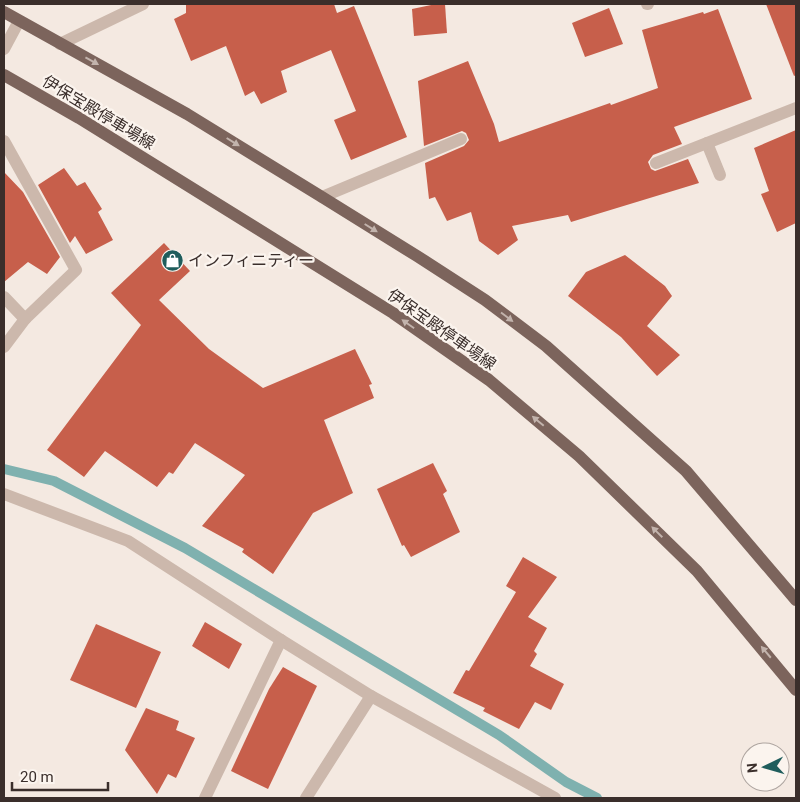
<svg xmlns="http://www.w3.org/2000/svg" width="800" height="802" viewBox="0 0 800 802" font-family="Roboto,'Noto Sans JP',sans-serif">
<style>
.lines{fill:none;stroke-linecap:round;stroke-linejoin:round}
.stream{stroke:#7fb1af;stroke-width:10}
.building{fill:#c75f4b}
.minor{stroke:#ccb8ac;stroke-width:12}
.major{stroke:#7c645c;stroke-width:12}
.oneway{fill:#c2b3ac}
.labels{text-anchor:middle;stroke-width:4.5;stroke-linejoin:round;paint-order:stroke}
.street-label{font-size:16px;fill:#3a2e2b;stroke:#fbf4ee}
.poi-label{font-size:16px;fill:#3a2e2b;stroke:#fbf4ee;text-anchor:start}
</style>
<rect width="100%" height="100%" fill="#f4e9e1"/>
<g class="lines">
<!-- stream -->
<path class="stream" d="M 4,469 L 54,481 L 185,548 L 499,735 L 566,782 L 597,798"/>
</g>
<!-- building -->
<g class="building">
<path d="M 186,4 L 334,4 L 337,13 L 354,6 L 407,137 L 351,160 L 334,120 L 356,111 L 331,50 L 281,71 L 287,92 L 261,104 L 254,91 L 245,96 L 226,46 L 191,61 L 174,19 L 186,13 Z"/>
<path d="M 436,4 L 445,4 L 447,33 L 414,36 L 412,9 Z"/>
<path d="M 766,4 L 796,4 L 796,75 L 794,76 Z"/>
<path d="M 609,8 L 623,44 L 585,57 L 572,23 Z"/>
<path d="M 718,9 L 752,99 L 674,127 L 682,144 L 653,155 L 648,162 L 651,169 L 655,171 L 688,159 L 699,183 L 571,222 L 568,215 L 512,226 L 518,240 L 498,255 L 479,241 L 471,212 L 447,221 L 435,197 L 429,199 L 425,163 L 464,146 L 469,140 L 466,133 L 462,131 L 424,146 L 418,81 L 468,61 L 494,124 L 499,142 L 610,103 L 611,105 L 658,88 L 642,30 L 703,12 L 704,14 Z"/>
<path d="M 796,130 L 796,223 L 777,232 L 761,194 L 769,191 L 754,148 Z"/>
<path d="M 64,168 L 77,186 L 85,182 L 102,209 L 98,212 L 113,240 L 86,254 L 75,236 L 70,243 L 38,185 Z"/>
<path d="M 4,172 L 23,192 L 60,257 L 47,274 L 28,262 L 4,282 Z"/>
<path d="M 164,243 L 190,271 L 159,300 L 209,349 L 263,388 L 355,349 L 372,384 L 369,385 L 374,398 L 324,420 L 353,493 L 313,513 L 273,574 L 242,552 L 244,549 L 202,526 L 245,475 L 195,443 L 173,474 L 169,472 L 157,487 L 105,451 L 84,477 L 47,450 L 141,325 L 111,293 Z"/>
<path d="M 625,255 L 665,286 L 672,296 L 647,326 L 680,355 L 657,376 L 621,337 L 568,296 L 586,272 Z"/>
<path d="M 433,463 L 447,491 L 443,494 L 460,532 L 411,557 L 404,545 L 402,546 L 377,489 Z"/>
<path d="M 523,557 L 557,577 L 528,617 L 547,628 L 534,651 L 537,654 L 530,666 L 564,684 L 551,710 L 535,702 L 519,729 L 483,711 L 485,708 L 453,693 L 466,670 L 469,671 L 516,592 L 506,586 Z"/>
<path d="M 205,622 L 242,644 L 229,669 L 192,646 Z"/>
<path d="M 96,624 L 161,652 L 136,708 L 70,680 Z"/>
<path d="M 283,667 L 317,686 L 268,789 L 231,771 L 269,689 Z"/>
<path d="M 146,708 L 179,721 L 176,730 L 195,738 L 176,778 L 168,774 L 157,794 L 125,750 Z"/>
</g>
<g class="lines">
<!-- minor -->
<g class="minor">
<path d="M 647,4 L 648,4"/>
<path d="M 60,44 L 143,4"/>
<path d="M 4,49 L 19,21"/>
<path d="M 4,141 L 76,270 L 25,319 L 4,347"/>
<path d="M 707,143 L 720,175"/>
<path d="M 656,163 L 796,108"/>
<path d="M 322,197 L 461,139"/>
<path d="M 4,297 L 25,319"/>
<path d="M 4,494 L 128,541 L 281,640 L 371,696 L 555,798"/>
<path d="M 205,798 L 281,640"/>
<path d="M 306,798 L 371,696"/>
</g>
<!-- major -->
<g class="major">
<path d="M 4,12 L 187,114 L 322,197 L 417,256 L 485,300 L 546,346 L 686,471 L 796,600"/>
<path d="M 4,75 L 79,118 L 393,313 L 489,380 L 579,456 L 697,571 L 796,690"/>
</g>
</g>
<!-- one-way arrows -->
<defs><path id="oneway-solid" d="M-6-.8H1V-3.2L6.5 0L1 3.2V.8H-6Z" transform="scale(1.25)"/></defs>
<g class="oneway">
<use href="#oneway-solid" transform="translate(92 61) rotate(29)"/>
<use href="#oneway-solid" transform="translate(233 142) rotate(32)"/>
<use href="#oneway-solid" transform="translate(371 228) rotate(32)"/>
<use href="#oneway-solid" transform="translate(507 317) rotate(37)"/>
<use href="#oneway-solid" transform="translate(408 324) rotate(-145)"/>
<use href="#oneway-solid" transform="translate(538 421) rotate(-140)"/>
<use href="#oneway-solid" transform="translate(657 532) rotate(-135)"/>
<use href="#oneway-solid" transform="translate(766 652) rotate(-130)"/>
</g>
<!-- icons -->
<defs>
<symbol id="shop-disc" viewBox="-11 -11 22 22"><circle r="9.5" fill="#1f5d5c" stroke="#fbf4ee"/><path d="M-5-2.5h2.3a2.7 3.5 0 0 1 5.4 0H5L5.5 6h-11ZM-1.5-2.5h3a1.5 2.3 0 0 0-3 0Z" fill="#fff"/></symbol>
</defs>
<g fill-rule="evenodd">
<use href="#shop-disc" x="160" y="248" width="25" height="25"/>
</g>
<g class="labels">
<!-- street labels -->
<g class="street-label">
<text transform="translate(99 112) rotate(31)" y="6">伊保宝殿停車場線</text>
<text transform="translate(442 329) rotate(35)" y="6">伊保宝殿停車場線</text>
</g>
<!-- poi labels -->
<g class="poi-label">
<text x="188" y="266">インフィニティー</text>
</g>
</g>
<!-- border -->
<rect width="800" height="802" fill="none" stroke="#3a2e2b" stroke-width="10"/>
<!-- north arrow -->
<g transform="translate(765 767) rotate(265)"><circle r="24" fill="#fbf4ee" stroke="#aea5a0"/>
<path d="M0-4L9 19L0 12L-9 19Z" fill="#1f5d5c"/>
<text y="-8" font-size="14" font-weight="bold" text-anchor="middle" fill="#3a2e2b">N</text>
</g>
<!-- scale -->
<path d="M12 782v8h96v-8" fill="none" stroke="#3a2e2b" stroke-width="2.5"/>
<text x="20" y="782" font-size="15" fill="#3a2e2b" stroke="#fbf4ee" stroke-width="4" paint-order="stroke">20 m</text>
</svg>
